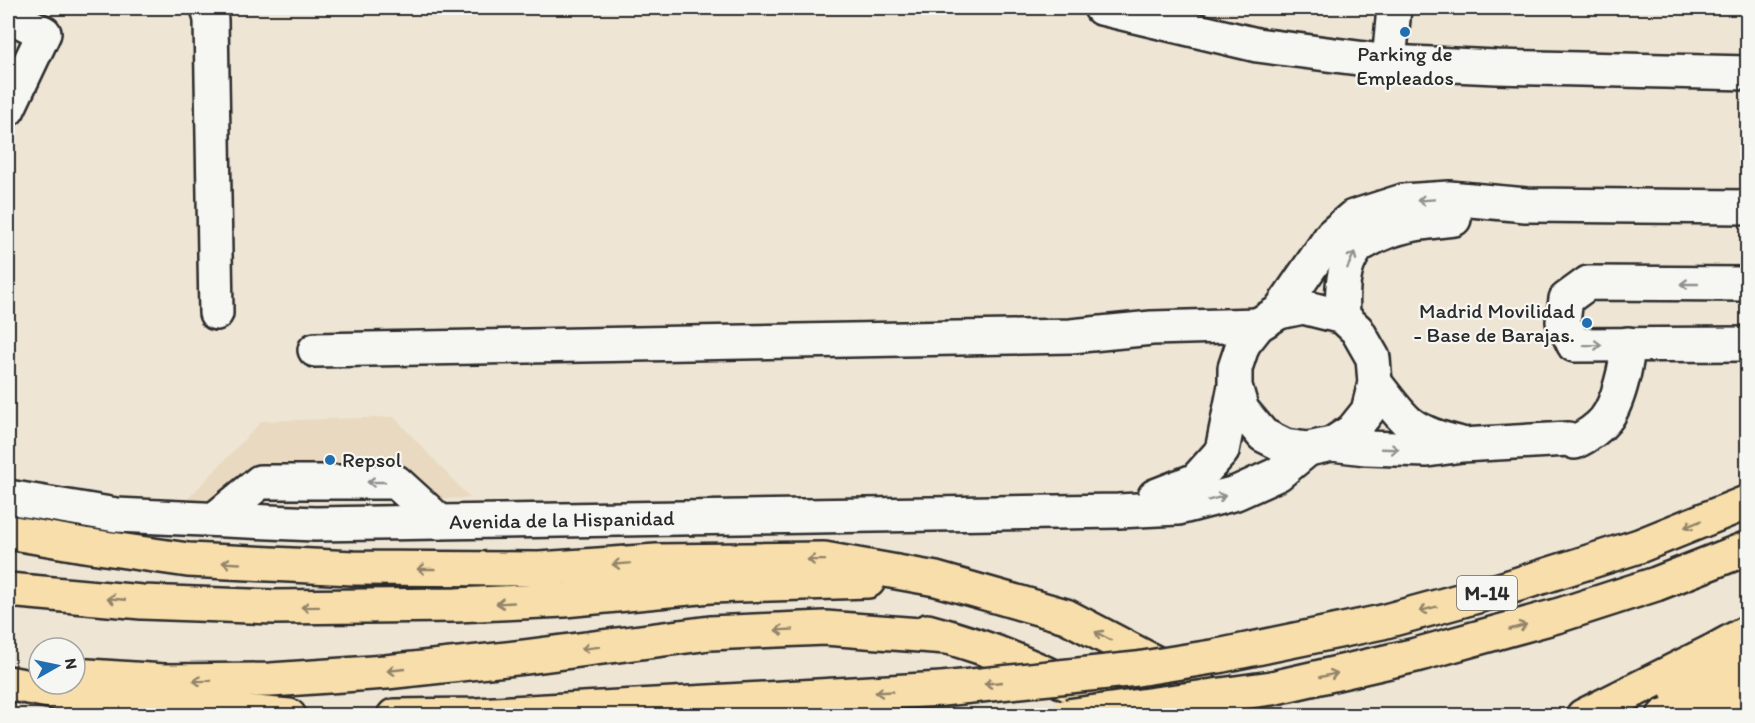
<svg xmlns="http://www.w3.org/2000/svg" width="1755" height="723" viewBox="0 0 1755 723" font-family="Itim,sans-serif">
<style>
.built{fill:#e9d9c0}
.lines{fill:none;stroke-linecap:round;stroke-linejoin:round}
.minor-casing{stroke:#2b2b2b;stroke-width:38}
.highway-casing{stroke:#2b2b2b;stroke-width:38}
.minor{stroke:#f6f6f2;stroke-width:33}
.highway{stroke:#f8deab;stroke-width:33}
.highway-bridge-casing{stroke:#2b2b2b;stroke-width:38;stroke-linecap:butt}
.highway-bridge{stroke:#f8deab;stroke-width:33}
.oneway{stroke:#90908e}
.oneway2{stroke:#92846b}
.poi-dot{fill:#1f6fb2;stroke:#f6f6f2;stroke-width:2}
.labels{text-anchor:middle;stroke-width:4.5;stroke-linejoin:round;paint-order:stroke}
.shield{fill:#f6f6f2;stroke:#686867;stroke-width:1.5}
.shield-label{font-size:20px;font-weight:bold;fill:#2b2b2b}
.poi-label{font-size:21px;fill:#2b2b2b;stroke:#f6f6f2}
.street-label{font-size:21px;fill:#2b2b2b;stroke:#f6f6f2}
</style>
<rect width="100%" height="100%" fill="#eee5d5"/>
<filter id="ink" filterUnits="userSpaceOnUse"><feTurbulence type="fractalNoise" baseFrequency=".0167" numOctaves="2"/><feDisplacementMap in="SourceGraphic" scale="12" xChannelSelector="R" yChannelSelector="G"/><feConvolveMatrix kernelMatrix="1 2 1 2 8 2 1 2 1" color-interpolation-filters="sRGB"/></filter>
<g filter="url(#ink)">
<!-- built -->
<path class="built" d="M 394,417 L 470,498 L 183,504 L 262,421 Z"/>
<g class="lines">
<defs>
<g id="minor">
<path d="M 208,8 L 211,20 L 216,313"/>
<path d="M 1101,8 L 1257,45 L 1389,62 L 1496,67 L 1748,73"/>
<path d="M 8,15 L 44,33 L 8,109"/>
<path d="M 1389,62 L 1394,8"/>
<path d="M 1748,284 L 1588,283 L 1566,299 L 1563,322 L 1574,345 L 1748,344"/>
<path d="M 1279,312 L 1332,235 L 1353,217 L 1403,201 L 1449,198 L 1526,205 L 1748,207"/>
<path d="M 1343,317 C 1342,294 1341,268 1356,249 C 1358,245 1364,243 1367,241 C 1394,225 1424,222 1454,219"/>
<path d="M 315,350 L 1071,336 L 1152,328 L 1258,325"/>
<path d="M 1375,383 C 1386,396 1396,412 1409,423 C 1423,434 1442,439 1458,443"/>
<path d="M 1332,444 L 1366,448 L 1427,450 L 1462,445 L 1568,439 L 1575,442 C 1587,436 1597,430 1605,420 C 1618,404 1627,365 1628,344"/>
<path d="M 1155,496 L 1196,480 L 1222,451 L 1235,386 L 1235,368 L 1243,344 L 1258,325 L 1279,312 L 1303,307 L 1343,317 L 1357,330 L 1373,358 L 1375,383 L 1368,411 L 1352,431 L 1332,444 L 1308,449 L 1285,446 L 1263,435 L 1242,410 L 1235,386"/>
<path d="M 8,497 L 116,515 L 315,524 L 1118,511 L 1178,508 L 1236,493 L 1278,474 L 1308,449"/>
<path d="M 215,519 L 260,482 L 396,482 L 440,522"/>
</g>
<g id="highway">
<path d="M 8,532 L 84,545 L 188,560 L 353,568 L 539,569 L 657,561 L 824,559 L 936,579 L 1066,616 L 1175,673 L 1246,716"/>
<path d="M 8,590 L 142,602 L 274,607 L 456,605 L 564,600 L 710,586 L 868,581"/>
<path d="M 927,631 C 996,649 1063,677 1123,716"/>
<path d="M 1218,656 L 1382,622 L 1503,589 L 1639,546 L 1748,502"/>
<path d="M 75,676 L 88,676 L 164,681 L 271,680 L 386,672 L 525,657 L 710,633 L 825,628 L 947,637"/>
<path d="M 8,683 L 90,699 L 289,716"/>
<path d="M 1272,688 L 1416,655 L 1560,615 L 1656,584 L 1748,548"/>
<path d="M 1677,691 L 1748,663"/>
<path d="M 394,716 L 476,715 L 942,689"/>
<path d="M 1583,716 L 1715,650 L 1748,632"/>
<path d="M 1664,716 L 1727,695 L 1748,690"/>
</g>
</defs>
<!-- minor casing -->
<use href="#minor" class="minor-casing"/>
<!-- highway casing -->
<use href="#highway" class="highway-casing"/>
<!-- minor -->
<use href="#minor" class="minor"/>
<!-- highway -->
<use href="#highway" class="highway"/>
<defs>
<g id="highway-bridge">
<path d="M 942,689 L 1137,669 L 1218,656"/>
<path d="M 1067,716 L 1272,688"/>
</g>
</defs>
<!-- highway-bridge casing -->
<use href="#highway-bridge" class="highway-bridge-casing"/>
<!-- highway-bridge -->
<use href="#highway-bridge" class="highway-bridge"/>
</g>
<!-- one-way arrows -->
<defs><path id="oneway-shaft" d="M-6 0H5M1.5-3L5.5 0L1.5 3" fill="none" stroke-width="1.6" stroke-linecap="round" stroke-linejoin="round" transform="scale(1.5)"/></defs>
<g class="oneway">
<use href="#oneway-shaft" transform="translate(1426 200) rotate(176)"/>
<use href="#oneway-shaft" transform="translate(1351 260) rotate(-66)"/>
<use href="#oneway-shaft" transform="translate(1689 284) rotate(-180)"/>
<use href="#oneway-shaft" transform="translate(1593 345) rotate(-1)"/>
<use href="#oneway-shaft" transform="translate(1390 449) rotate(2)"/>
<use href="#oneway-shaft" transform="translate(376 482) rotate(180)"/>
<use href="#oneway-shaft" transform="translate(1217 498) rotate(-15)"/>
</g>
<g class="oneway2">
<use href="#oneway-shaft" transform="translate(1693 524) rotate(158)"/>
<use href="#oneway-shaft" transform="translate(816 560) rotate(-179)"/>
<use href="#oneway-shaft" transform="translate(231 563) rotate(-177)"/>
<use href="#oneway-shaft" transform="translate(621 564) rotate(176)"/>
<use href="#oneway-shaft" transform="translate(426 569) rotate(-180)"/>
<use href="#oneway-shaft" transform="translate(116 599) rotate(-175)"/>
<use href="#oneway-shaft" transform="translate(505 603) rotate(177)"/>
<use href="#oneway-shaft" transform="translate(310 607) rotate(179)"/>
<use href="#oneway-shaft" transform="translate(1428 609) rotate(165)"/>
<use href="#oneway-shaft" transform="translate(1518 627) rotate(-16)"/>
<use href="#oneway-shaft" transform="translate(784 630) rotate(177)"/>
<use href="#oneway-shaft" transform="translate(1103 636) rotate(-152)"/>
<use href="#oneway-shaft" transform="translate(590 648) rotate(173)"/>
<use href="#oneway-shaft" transform="translate(396 670) rotate(174)"/>
<use href="#oneway-shaft" transform="translate(1329 675) rotate(-13)"/>
<use href="#oneway-shaft" transform="translate(202 681) rotate(179)"/>
<use href="#oneway-shaft" transform="translate(993 683) rotate(174)"/>
<use href="#oneway-shaft" transform="translate(884 692) rotate(177)"/>
</g>
</g>
<!-- markers -->
<g class="poi-dot">
<circle cx="1405" cy="32" r="6"/>
<circle cx="1587" cy="323" r="6"/>
<circle cx="330" cy="460" r="6"/>
</g>
<g class="labels">
<!-- shield labels -->
<rect class="shield" x="1457" y="576" width="60" height="34" rx="4.5"/>
<g class="shield-label">
<text x="1487" y="600">M-14</text>
</g>
<!-- poi labels -->
<g class="poi-label">
<text x="1405" y="61">Parking de<tspan x="1405" dy="24">Empleados</tspan></text>
<text x="1575" y="318" text-anchor="end">Madrid Movilidad<tspan x="1575" dy="24">- Base de Barajas.</tspan></text>
<text x="342" y="467" text-anchor="start">Repsol</text>
</g>
<!-- street labels -->
<g class="street-label">
<text transform="translate(562 520) rotate(-1)" y="7">Avenida de la Hispanidad</text>
</g>
</g>
<!-- margin -->
<rect width="1755" height="723" fill="none" stroke="#f6f6f2" stroke-width="30"/>
<rect x="15" y="15" width="1725" height="693" fill="none" stroke="#2b2b2b" stroke-width="2" filter="url(#ink)"/>
<!-- north arrow -->
<g transform="translate(57 666) rotate(81)"><circle r="28" fill="#f6f6f2" stroke="#a5a5a2" stroke-width="1.5"/>
<path d="M0-4.5L10 22L0 15L-10 22Z" fill="#1f6fb2"/>
<text y="-9" font-size="16" font-weight="bold" text-anchor="middle" fill="#2b2b2b">N</text>
</g>
</svg>
